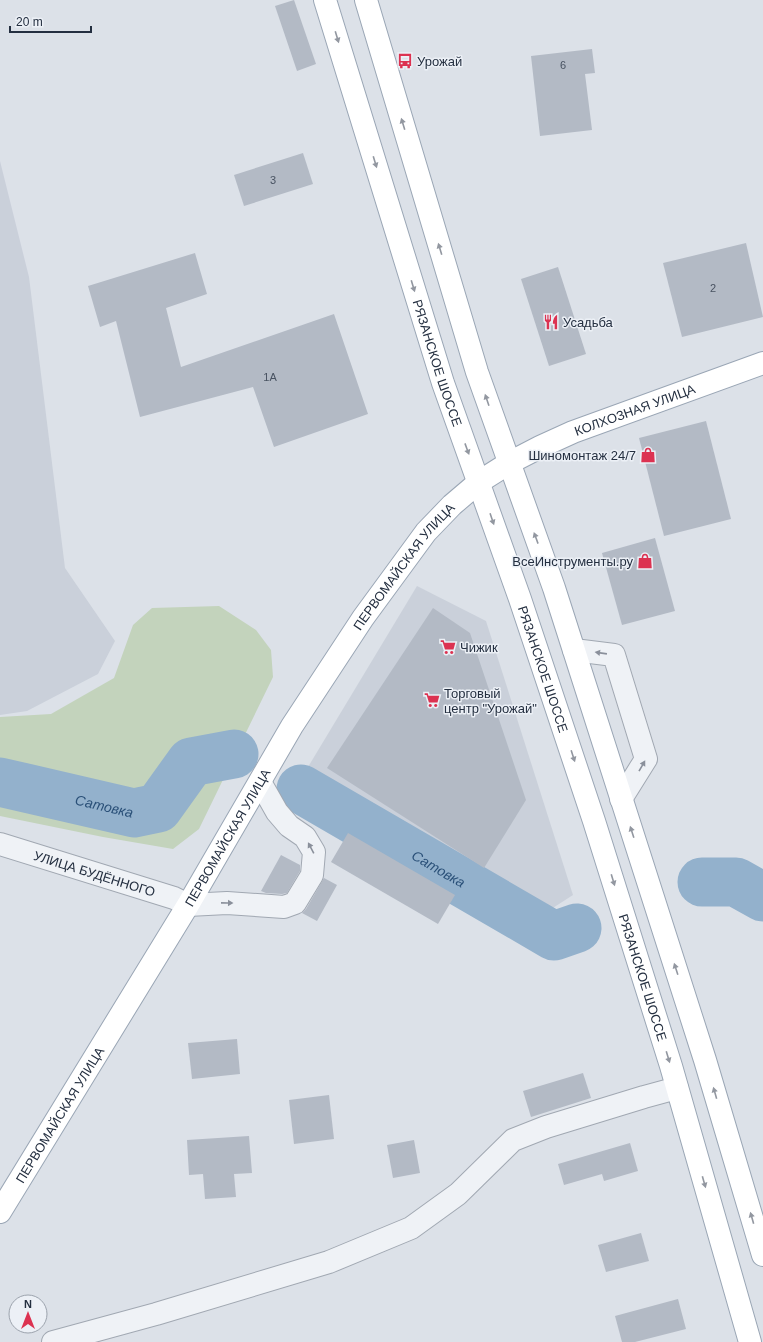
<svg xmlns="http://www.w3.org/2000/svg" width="763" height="1342" viewBox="0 0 763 1342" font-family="Arial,sans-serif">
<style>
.built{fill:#cad0da}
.green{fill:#c3d3bc}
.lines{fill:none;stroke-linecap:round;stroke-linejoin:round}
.river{stroke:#93b1cc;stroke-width:49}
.building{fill:#b3bac5}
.minor-casing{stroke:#a1a8b2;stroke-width:24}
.major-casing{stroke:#9aa6b5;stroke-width:24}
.minor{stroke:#eff2f6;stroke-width:22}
.major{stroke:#fff;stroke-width:22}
.oneway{fill:#9297a0}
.oneway2{fill:#8a909b}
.labels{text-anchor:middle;stroke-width:3;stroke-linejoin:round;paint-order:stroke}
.number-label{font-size:11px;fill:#485261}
.poi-label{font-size:13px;fill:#242f40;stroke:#ecf0f6;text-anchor:start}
.street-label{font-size:13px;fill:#242f40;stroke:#ecf0f6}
.water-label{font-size:14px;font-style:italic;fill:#2a5078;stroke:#ecf0f6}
</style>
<rect width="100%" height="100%" fill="#dce1e8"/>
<!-- built -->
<g class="built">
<path d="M 0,161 L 29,277 L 65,568 L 115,641 L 98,674 L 27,711 L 0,715 Z"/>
<path d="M 417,586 L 486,621 L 573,895 L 545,913 L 302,777 Z"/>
</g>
<!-- green -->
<path class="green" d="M 219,606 L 256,630 L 271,650 L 273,677 L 199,829 L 173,849 L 103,837 L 0,816 L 0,717 L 51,714 L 114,678 L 133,625 L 152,608 Z"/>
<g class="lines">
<!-- river -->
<g class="river">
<path id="s1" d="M 0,782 L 134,813 L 158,808 L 191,762 L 234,754"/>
<path id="s2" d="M 301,789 L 554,936 L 577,928"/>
<path d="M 702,882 L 736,882 L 763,897"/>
</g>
</g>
<!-- building -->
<g class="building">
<path d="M 294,0 L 316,64 L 297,71 L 275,6 Z"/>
<path d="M 592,49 L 595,73 L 585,74 L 592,130 L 540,136 L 531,56 Z"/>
<path d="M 303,153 L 313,184 L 244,206 L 234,175 Z"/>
<path d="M 746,243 L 763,317 L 682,337 L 663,263 Z"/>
<path d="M 195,253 L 207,294 L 166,308 L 181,367 L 334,314 L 368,414 L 274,447 L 253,387 L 140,417 L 116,321 L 100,327 L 88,286 Z"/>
<path d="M 558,267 L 586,354 L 549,366 L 521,279 Z"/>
<path d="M 706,421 L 731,519 L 664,536 L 639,438 Z"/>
<path d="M 655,538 L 675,611 L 622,625 L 602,553 Z"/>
<path d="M 433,608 L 470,633 L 526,800 L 484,868 L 327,768 Z"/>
<path d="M 348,833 L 455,895 L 438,924 L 331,862 Z"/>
<path d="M 281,855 L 300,865 L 300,871 L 287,893 L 282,894 L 266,893 L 261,891 Z"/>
<path d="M 324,878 L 337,885 L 317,921 L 302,913 L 306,909 Z"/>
<path d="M 237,1039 L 240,1074 L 192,1079 L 188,1043 Z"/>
<path d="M 583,1073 L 591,1098 L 531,1117 L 523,1091 Z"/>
<path d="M 329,1095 L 334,1139 L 294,1144 L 289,1100 Z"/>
<path d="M 249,1136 L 252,1173 L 234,1174 L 236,1197 L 205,1199 L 203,1174 L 189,1175 L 187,1140 Z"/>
<path d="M 414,1140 L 420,1173 L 393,1178 L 387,1145 Z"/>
<path d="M 630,1143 L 638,1171 L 604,1181 L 602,1174 L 564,1185 L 558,1164 Z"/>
<path d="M 641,1233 L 649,1261 L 606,1272 L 598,1245 Z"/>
<path d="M 678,1299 L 686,1329 L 635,1342 L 622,1342 L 615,1316 Z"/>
</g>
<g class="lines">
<defs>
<g id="minor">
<path d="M 574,650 L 614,655 L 646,759 L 621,799"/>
<path id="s3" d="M 0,844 L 174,898 L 188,905 L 227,903 L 284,907 L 295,903 L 312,875 L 314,852 L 305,837 L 289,826 L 277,812 L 260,782"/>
<path d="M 53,1342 L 156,1314 L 329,1262 L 411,1228 L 458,1194 L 513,1140 L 546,1127 L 644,1097 L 677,1088"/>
</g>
<g id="major">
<path id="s4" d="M 325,0 L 443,383 L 520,599 L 594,821 L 671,1066 L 750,1342"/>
<path d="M 366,0 L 477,372 L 554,588 L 705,1060 L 763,1255"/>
<path id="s5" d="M 0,1212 L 188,905 L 292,726 L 363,618 L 426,532 L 452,505 L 479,482 L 509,463 L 540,447 L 573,432 L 763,363"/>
</g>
</defs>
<!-- minor casing -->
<use href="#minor" class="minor-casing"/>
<!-- major casing -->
<use href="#major" class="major-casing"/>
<!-- minor -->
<use href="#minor" class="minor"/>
<!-- major -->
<use href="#major" class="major"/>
</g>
<!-- one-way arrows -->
<defs><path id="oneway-solid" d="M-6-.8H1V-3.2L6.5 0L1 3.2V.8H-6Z"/></defs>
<g class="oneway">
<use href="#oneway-solid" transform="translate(337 37) rotate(73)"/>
<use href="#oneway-solid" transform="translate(403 124) rotate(-107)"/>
<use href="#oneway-solid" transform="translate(375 162) rotate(73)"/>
<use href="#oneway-solid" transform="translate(440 249) rotate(-107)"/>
<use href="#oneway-solid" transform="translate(413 286) rotate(73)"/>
<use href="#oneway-solid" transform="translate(487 400) rotate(-109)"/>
<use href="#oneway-solid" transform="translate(467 449) rotate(70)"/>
<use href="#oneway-solid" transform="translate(492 519) rotate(71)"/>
<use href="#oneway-solid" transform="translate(536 538) rotate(-110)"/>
<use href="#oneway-solid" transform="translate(573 756) rotate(72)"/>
<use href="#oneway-solid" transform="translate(632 832) rotate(-108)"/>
<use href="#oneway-solid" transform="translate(613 880) rotate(73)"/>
<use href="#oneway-solid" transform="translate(676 969) rotate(-108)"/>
<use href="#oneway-solid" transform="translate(668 1057) rotate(73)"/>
<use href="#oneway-solid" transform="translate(715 1093) rotate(-106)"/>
<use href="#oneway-solid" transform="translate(704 1182) rotate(74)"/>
<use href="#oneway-solid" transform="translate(752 1218) rotate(-106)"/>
</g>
<g class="oneway2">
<use href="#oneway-solid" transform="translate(601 653) rotate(-172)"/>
<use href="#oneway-solid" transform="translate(642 766) rotate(-60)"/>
<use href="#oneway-solid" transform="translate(311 848) rotate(-118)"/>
<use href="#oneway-solid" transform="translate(227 903) rotate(1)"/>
</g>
<!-- icons -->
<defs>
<symbol id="bus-bare" viewBox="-9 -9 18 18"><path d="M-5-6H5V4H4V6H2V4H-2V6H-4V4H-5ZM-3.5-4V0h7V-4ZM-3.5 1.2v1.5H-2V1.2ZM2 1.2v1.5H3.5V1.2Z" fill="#dc3251" stroke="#ecf0f6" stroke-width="2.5" paint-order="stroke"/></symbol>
<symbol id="restaurant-bare" viewBox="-9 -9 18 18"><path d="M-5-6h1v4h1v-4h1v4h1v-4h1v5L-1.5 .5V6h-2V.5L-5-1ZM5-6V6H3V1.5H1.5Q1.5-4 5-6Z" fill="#dc3251" stroke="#ecf0f6" stroke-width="2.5" paint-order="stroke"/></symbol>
<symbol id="shop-bare" viewBox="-9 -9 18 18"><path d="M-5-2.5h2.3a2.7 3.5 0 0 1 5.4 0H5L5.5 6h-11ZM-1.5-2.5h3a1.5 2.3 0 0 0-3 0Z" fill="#dc3251" stroke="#ecf0f6" stroke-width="2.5" paint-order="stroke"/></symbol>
<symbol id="supermarket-bare" viewBox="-9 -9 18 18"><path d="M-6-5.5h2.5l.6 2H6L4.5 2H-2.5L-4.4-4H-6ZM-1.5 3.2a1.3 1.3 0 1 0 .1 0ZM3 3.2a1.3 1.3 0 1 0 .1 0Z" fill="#dc3251" stroke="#ecf0f6" stroke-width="2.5" paint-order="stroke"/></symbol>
</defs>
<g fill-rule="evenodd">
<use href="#bus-bare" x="394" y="50" width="22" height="22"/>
<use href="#restaurant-bare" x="540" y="311" width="22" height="22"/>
<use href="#shop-bare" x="637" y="444" width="22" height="22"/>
<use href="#shop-bare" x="634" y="550" width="22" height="22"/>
<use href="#supermarket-bare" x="437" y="636" width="22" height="22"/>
<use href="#supermarket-bare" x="421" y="689" width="22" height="22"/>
</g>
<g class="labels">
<!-- number labels -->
<g class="number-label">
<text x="563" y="69">6</text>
<text x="273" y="184">3</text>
<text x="713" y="292">2</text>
<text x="270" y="381">1А</text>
</g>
<!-- poi labels -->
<g class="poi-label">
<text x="417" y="66">Урожай</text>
<text x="563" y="327">Усадьба</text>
<text x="636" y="460" text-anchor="end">Шиномонтаж 24/7</text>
<text x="633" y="566" text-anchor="end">ВсеИнструменты.ру</text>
<text x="460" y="652">Чижик</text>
<text x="444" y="698">Торговый<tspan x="444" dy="15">центр "Урожай"</tspan></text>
</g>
<!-- street labels -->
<g class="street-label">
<text dy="5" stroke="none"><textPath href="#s4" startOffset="380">РЯЗАНСКОЕ ШОССЕ</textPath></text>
<text dy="5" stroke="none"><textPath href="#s5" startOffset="1048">КОЛХОЗНАЯ УЛИЦА</textPath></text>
<text dy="5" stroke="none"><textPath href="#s5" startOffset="762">ПЕРВОМАЙСКАЯ УЛИЦА</textPath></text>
<text dy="5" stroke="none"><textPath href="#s4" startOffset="704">РЯЗАНСКОЕ ШОССЕ</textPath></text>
<text dy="5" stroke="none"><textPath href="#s5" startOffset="438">ПЕРВОМАЙСКАЯ УЛИЦА</textPath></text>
<text dy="5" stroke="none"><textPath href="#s3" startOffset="99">УЛИЦА БУДЁННОГО</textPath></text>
<text dy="5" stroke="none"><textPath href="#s4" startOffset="1028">РЯЗАНСКОЕ ШОССЕ</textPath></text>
<text dy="5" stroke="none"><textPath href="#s5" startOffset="114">ПЕРВОМАЙСКАЯ УЛИЦА</textPath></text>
</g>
<!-- water labels -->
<g class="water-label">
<text dy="5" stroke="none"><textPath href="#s1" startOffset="107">Сатовка</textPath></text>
<text dy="5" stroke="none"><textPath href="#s2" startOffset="159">Сатовка</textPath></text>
</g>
</g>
<!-- north arrow -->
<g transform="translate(28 1314)"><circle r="19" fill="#ecf0f6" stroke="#9ca3ad"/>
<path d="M0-3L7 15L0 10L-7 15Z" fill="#dc3251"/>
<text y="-6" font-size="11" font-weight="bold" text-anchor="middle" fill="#242f40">N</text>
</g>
<!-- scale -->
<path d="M10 26v6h81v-6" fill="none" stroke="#242f40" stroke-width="2"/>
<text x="16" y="26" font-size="12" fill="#242f40" stroke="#ecf0f6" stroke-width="3" paint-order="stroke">20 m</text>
</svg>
